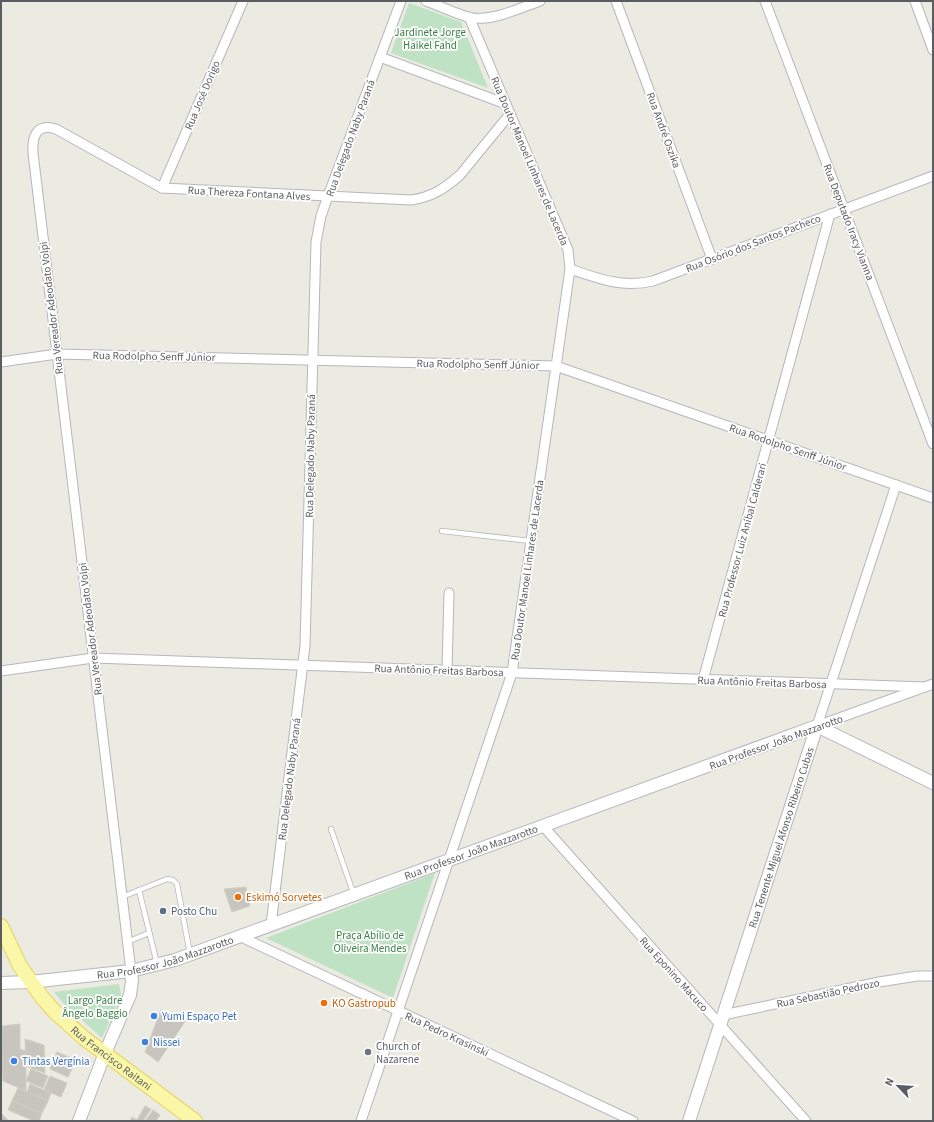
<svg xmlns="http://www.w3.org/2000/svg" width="934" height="1122" viewBox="0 0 934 1122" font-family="'Source Sans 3',sans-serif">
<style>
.green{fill:#bfe2c4}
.building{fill:#c8c5bf;stroke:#d0cdc1}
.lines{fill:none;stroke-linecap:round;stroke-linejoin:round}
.lane-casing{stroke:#b4b7bc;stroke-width:6}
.street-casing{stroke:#b4b7bc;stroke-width:11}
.secondary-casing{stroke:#b5b7bd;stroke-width:14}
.primary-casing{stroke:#e8d35f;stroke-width:16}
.lane{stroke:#fff;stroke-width:4.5}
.street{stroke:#fff;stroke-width:9}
.secondary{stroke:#fff;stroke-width:12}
.primary{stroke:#faf7a9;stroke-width:14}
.food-dot{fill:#e8710a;stroke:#fff;stroke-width:1.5}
.service-dot{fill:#5c6f8a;stroke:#fff;stroke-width:1.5}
.shop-dot{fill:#3f7fe0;stroke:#fff;stroke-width:1.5}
.worship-dot{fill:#6b7280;stroke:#fff;stroke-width:1.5}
.labels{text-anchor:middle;stroke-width:3.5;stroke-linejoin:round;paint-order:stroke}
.park-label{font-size:11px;fill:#3a8146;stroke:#fff}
.street-label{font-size:11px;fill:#5a5d62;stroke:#fff}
.food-label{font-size:11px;fill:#c56008;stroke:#fff;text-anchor:start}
.service-label{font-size:11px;fill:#4e5e75;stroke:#fff;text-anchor:start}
.shop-label{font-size:11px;fill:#366cbe;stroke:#fff;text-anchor:start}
.worship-label{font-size:11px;fill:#5b616d;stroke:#fff;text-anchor:start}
</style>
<rect width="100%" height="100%" fill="#ecebe2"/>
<!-- green -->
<g class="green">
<path d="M 409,3 L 461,22 L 488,88 L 391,53 Z"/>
<path d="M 435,873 L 393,998 L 266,938 Z"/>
<path d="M 119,984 L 121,995 L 102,1038 L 65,1005 L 54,992 Z"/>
</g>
<!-- building -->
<g class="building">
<path d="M 246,887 L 250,906 L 232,912 L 224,889 Z"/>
<path d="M 161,1010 L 186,1020 L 158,1062 L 145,1052 Z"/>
<path d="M 20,1024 L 20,1049 L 26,1051 L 26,1091 L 3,1081 L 1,1026 Z"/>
<path d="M 25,1039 L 44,1045 L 45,1073 L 26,1066 Z"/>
<path d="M 57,1052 L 76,1060 L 68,1077 L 50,1069 Z"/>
<path d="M 31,1069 L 48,1076 L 43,1088 L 26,1081 Z"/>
<path d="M 50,1076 L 67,1083 L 61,1097 L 44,1090 Z"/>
<path d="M 30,1084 L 51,1093 L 48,1101 L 27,1092 Z"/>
<path d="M 18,1088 L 48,1101 L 42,1113 L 12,1101 Z"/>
<path d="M 12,1101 L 42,1113 L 39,1121 L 34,1121 L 8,1110 Z"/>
<path d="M 145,1106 L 151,1109 L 143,1121 L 130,1121 L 132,1117 L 137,1120 Z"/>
<path d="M 153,1110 L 160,1115 L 156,1121 L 145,1121 Z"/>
<path d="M 1,1113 L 9,1121 L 1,1121 Z"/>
</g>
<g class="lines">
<defs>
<g id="lane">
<path d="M 442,531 L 531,541"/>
<path d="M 331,829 L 354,895"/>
<path d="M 139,890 L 157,964"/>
<path d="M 122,897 L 167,879 L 173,880 L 177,884 L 190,954"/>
<path d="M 127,942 L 149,933"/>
</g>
<g id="street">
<path d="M 426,1 C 440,6 454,13 468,17 C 489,23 520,8 540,1"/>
<path d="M 616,1 L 712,259"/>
<path d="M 765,1 L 933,444"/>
<path d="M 915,1 L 933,50"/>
<path d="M 380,57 L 506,104"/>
<path d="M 162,188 L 243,1"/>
<path d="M 570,269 C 599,279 622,288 653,281 L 933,176"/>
<path d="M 1,362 L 57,354 L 556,366 L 933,498"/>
<path d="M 447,670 L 449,593"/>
<path d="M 1,671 L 93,658 L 925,687"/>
<path d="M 703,680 L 830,214"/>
<path d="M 817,726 L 896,485"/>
<path d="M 817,726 L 933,684"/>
<path d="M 543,826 L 806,1121"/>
<path d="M 271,925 L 305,646 L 316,242 L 321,216 L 328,196 L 401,1"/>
<path d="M 239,936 L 633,1121"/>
<path d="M 131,971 L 33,153 C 32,137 36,123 56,129 L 162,188 L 411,200 C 432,197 444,189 460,175 L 510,114"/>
<path d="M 723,1015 L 879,982 L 917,976 L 933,976"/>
<path d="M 361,1121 L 512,673 L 570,269 L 568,250 L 469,17"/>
</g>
<g id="secondary">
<path d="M 817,726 L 933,783"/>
<path id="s1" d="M 1,983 L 30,982 L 131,971 L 175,960 L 817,726"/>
<path d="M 79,1121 L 105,1053 L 130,995 L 132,981 L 131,971"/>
<path id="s2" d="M 689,1121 L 817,726"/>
</g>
<g id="primary">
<path id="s3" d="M 1,926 L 20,966 L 41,996 L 55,1012 L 84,1038 L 195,1121"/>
</g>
</defs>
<!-- lane casing -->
<use href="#lane" class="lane-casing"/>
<!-- street casing -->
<use href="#street" class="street-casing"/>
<!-- secondary casing -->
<use href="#secondary" class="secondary-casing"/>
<!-- primary casing -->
<use href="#primary" class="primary-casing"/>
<!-- lane -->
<use href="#lane" class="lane"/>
<!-- street -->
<use href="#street" class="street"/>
<!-- secondary -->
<use href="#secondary" class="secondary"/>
<!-- primary -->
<use href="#primary" class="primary"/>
</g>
<!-- markers -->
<g class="food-dot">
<circle cx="238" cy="897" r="4"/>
<circle cx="324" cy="1003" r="4"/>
</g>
<circle class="service-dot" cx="163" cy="911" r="4"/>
<g class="shop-dot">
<circle cx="154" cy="1016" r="4"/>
<circle cx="145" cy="1042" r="4"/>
<circle cx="14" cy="1061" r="4"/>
</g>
<circle class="worship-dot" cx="368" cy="1052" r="4"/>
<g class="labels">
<!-- park labels -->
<g class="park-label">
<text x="430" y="36">Jardinete Jorge<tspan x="430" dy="13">Haikel Fahd</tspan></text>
<text x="370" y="939">Praça Abílio de<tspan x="370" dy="13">Oliveira Mendes</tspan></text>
<text x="95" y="1004">Largo Padre<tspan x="95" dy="13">Ângelo Baggio</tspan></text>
</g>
<!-- street labels -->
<g class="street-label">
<text transform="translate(202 95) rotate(-67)" y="4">Rua José Dorigo</text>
<text transform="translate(664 130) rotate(70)" y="4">Rua André Oszika</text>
<text transform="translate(350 138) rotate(-70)" y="4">Rua Delegado Naby Paraná</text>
<text transform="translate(530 161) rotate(67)" y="4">Rua Doutor Manoel Linhares de Lacerda</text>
<text transform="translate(249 193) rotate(3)" y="4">Rua Thereza Fontana Alves</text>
<text transform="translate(849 222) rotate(69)" y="4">Rua Deputado Iracy Vianna</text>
<text transform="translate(753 243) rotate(-21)" y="4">Rua Osório dos Santos Pacheco</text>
<text transform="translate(51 308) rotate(-97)" y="4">Rua Vereador Adeodato Volpi</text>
<text transform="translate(154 356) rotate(1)" y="4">Rua Rodolpho Senff Júnior</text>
<text transform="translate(478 364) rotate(1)" y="4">Rua Rodolpho Senff Júnior</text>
<text transform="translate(788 447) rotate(19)" y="4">Rua Rodolpho Senff Júnior</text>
<text transform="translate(310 456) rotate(-89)" y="4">Rua Delegado Naby Paraná</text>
<text transform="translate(742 540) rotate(-75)" y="4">Rua Professor Luiz Aníbal Calderari</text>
<text transform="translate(527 570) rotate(-82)" y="4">Rua Doutor Manoel Linhares de Lacerda</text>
<text transform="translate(90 629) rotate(-97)" y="4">Rua Vereador Adeodato Volpi</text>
<text transform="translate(439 670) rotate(2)" y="4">Rua Antônio Freitas Barbosa</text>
<text transform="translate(762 682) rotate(2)" y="4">Rua Antônio Freitas Barbosa</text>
<text transform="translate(776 742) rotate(-20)" y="4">Rua Professor João Mazzarotto</text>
<text transform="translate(289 779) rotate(-83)" y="4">Rua Delegado Naby Paraná</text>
<text dy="4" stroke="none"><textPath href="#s2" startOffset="298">Rua Tenente Miguel Afonso Ribeiro Cubas</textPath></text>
<text dy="4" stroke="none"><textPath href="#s1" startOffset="491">Rua Professor João Mazzarotto</textPath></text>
<text dy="4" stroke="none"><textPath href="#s1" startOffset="167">Rua Professor João Mazzarotto</textPath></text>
<text transform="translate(674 974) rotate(48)" y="4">Rua Eponino Macuco</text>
<text transform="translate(828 993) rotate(-12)" y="4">Rua Sebastião Pedrozo</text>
<text transform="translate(447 1034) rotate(25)" y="4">Rua Pedro Krasinski</text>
<text dy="4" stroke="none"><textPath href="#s3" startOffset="175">Rua Francisco Raitani</textPath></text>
</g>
<!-- food labels -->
<g class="food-label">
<text x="246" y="901">Eskimó Sorvetes</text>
<text x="332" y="1007">KO Gastropub</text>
</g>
<!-- service labels -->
<g class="service-label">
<text x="171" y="915">Posto Chu</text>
</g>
<!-- shop labels -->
<g class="shop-label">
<text x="162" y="1020">Yumi Espaço Pet</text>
<text x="153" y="1046">Nissei</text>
<text x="22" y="1065">Tintas Vergínia</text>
</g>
<!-- worship labels -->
<g class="worship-label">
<text x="376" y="1050">Church of<tspan x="376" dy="13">Nazarene</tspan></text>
</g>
</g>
<!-- border -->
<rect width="934" height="1122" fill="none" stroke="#5a5d62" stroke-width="4"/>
<!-- north arrow -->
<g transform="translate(898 1086) rotate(295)" stroke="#ffffff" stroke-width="3" paint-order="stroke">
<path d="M0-3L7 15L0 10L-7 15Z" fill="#5a5d62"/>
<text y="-6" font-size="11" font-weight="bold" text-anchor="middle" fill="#5a5d62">N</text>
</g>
</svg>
